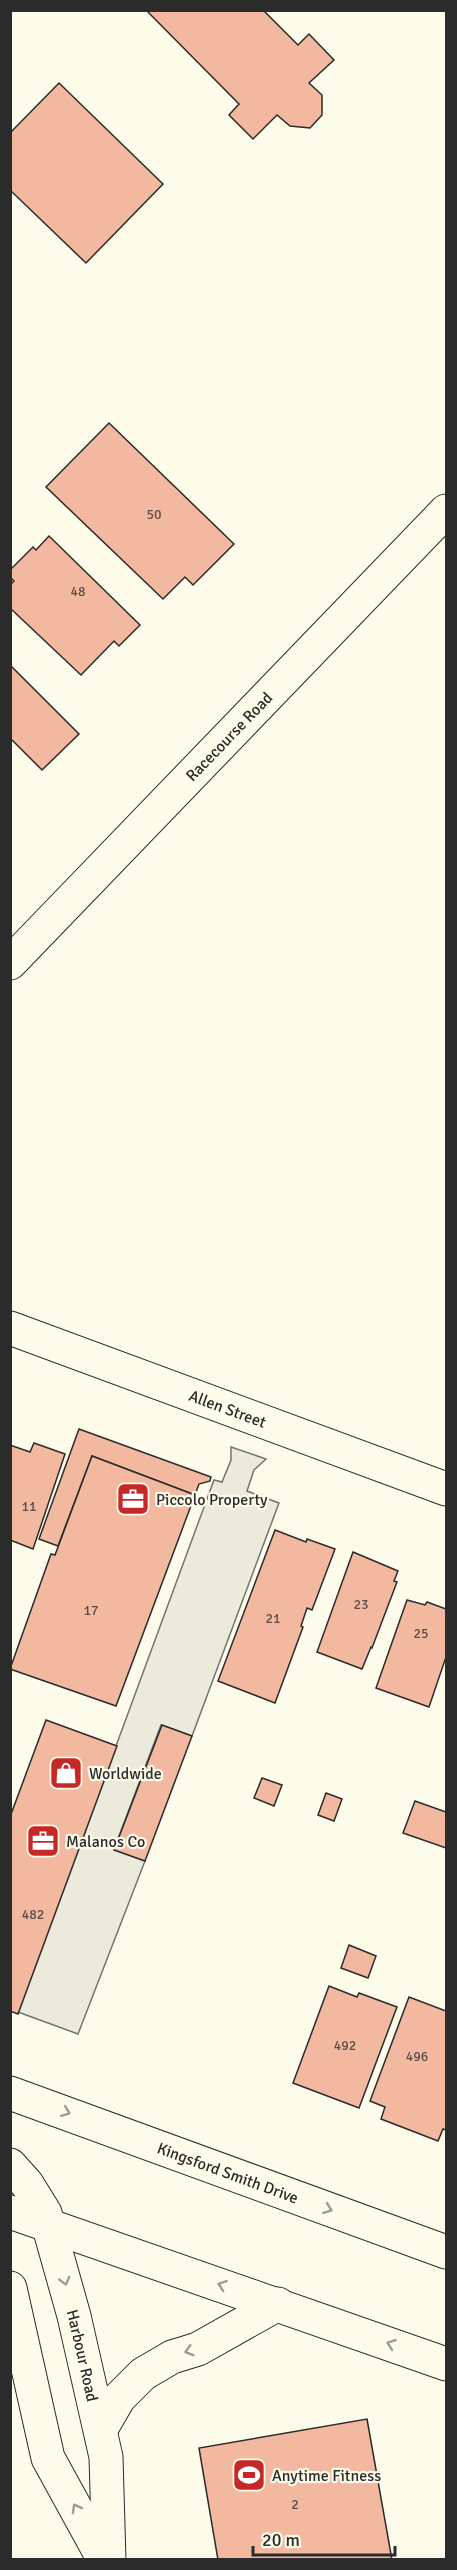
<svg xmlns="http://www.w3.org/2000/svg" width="457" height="2570" viewBox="0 0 457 2570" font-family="Signika,sans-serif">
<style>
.parking{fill:#eceadb;stroke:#74746e;stroke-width:1.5}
.building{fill:#f2b8a0;stroke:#2b2b2b;stroke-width:1.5}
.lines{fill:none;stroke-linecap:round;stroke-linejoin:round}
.minor-casing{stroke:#2b2b2b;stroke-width:35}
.highway-casing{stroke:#2b2b2b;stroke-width:35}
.minor{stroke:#fdfbea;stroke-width:33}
.highway{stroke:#fdfbea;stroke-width:33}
.oneway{stroke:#9e9d94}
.labels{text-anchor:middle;stroke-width:4.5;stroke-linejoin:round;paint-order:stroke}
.number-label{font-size:14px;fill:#5d4e48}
.street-label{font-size:16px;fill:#2b2b2b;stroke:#fdfbea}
.poi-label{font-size:16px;fill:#2b2b2b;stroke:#fdfbea;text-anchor:start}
</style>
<rect width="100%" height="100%" fill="#fdfbea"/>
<!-- parking -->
<path class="parking" d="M 231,1447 L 266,1459 L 254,1470 L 247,1491 L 279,1503 L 192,1736 L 161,1725 L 114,1849 L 145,1861 L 78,2034 L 18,2012 L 214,1480 L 222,1482 L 231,1460 Z"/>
<!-- building -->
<g class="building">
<path d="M 146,10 L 263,10 L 298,45 L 309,34 L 334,60 L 309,83 L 322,95 L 322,115 L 310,128 L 290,126 L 277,115 L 253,139 L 229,115 L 239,104 Z"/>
<path d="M 59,83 L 163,184 L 86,263 L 10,190 L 10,133 Z"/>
<path d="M 109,423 L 234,544 L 193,585 L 185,577 L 163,599 L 46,487 Z"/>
<path d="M 49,536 L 140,625 L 119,646 L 114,641 L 81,675 L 10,608 L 10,585 L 14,581 L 10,577 L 10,570 L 33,547 L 36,550 Z"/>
<path d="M 10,665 L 79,734 L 42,770 L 10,738 Z"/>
<path d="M 79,1429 L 211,1477 L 210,1481 L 199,1484 L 195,1495 L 92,1456 L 58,1546 L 39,1539 Z"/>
<path d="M 34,1443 L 65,1454 L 33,1549 L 10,1540 L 10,1445 L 30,1452 Z"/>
<path d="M 92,1456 L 195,1495 L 116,1706 L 10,1669 L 51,1554 L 55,1555 Z"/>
<path d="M 275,1530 L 306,1542 L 307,1539 L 335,1549 L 312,1610 L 307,1608 L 301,1626 L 303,1627 L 275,1703 L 218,1681 Z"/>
<path d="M 353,1552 L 398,1571 L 394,1581 L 397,1582 L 372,1648 L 371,1647 L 362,1669 L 317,1652 Z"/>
<path d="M 407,1600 L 425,1605 L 427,1602 L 446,1609 L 446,1657 L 429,1707 L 376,1688 Z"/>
<path d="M 46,1720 L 117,1746 L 18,2014 L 10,2011 L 10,1817 Z"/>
<path d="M 162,1725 L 192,1736 L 145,1861 L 114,1850 Z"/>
<path d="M 262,1778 L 282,1785 L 274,1806 L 254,1798 Z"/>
<path d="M 326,1793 L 342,1799 L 334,1821 L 318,1815 Z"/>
<path d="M 415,1801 L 446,1812 L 446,1848 L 403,1833 Z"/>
<path d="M 349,1945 L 376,1956 L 368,1978 L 341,1968 Z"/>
<path d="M 329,1986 L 357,1997 L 359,1993 L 397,2007 L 359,2108 L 293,2083 Z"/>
<path d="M 409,1997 L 446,2011 L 446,2130 L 443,2129 L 438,2141 L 381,2119 L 385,2107 L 370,2101 Z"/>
<path d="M 367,2419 L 392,2560 L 218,2560 L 199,2448 Z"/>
</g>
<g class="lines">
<defs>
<g id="minor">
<path id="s1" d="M 10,963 L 446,511"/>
<path id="s2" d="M 10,1328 L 446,1489"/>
<path id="s3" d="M 10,2165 L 27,2184 L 45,2213 L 74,2316 L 106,2457 L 109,2560"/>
<path d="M 10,2288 L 48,2458 L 104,2560"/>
</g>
<g id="highway">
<path id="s4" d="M 10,2093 L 446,2252"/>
<path d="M 10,2212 L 446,2364"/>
<path d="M 101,2429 L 119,2398 L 143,2374 L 172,2357 L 198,2349 L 278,2304"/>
</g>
</defs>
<!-- minor casing -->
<use href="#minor" class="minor-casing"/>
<!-- highway casing -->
<use href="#highway" class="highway-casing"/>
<!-- minor -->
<use href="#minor" class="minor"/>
<!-- highway -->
<use href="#highway" class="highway"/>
</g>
<!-- one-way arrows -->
<defs><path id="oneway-chevron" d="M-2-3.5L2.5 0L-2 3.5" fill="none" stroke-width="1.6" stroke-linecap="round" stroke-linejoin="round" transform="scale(1.5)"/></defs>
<g class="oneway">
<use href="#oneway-chevron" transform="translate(66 2112) rotate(21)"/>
<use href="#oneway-chevron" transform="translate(328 2209) rotate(20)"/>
<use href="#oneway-chevron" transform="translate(65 2281) rotate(75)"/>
<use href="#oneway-chevron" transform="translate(222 2285) rotate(-161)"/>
<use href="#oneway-chevron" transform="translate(391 2344) rotate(-160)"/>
<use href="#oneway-chevron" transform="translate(189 2351) rotate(164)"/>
<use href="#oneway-chevron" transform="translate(76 2508) rotate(-119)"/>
</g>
<!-- icons -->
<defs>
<symbol id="office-square" viewBox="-11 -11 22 22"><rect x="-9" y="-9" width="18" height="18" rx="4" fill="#c62828" stroke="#fdfbea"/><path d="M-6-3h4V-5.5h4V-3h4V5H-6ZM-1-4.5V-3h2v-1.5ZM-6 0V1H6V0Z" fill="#fff"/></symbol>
<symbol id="shop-square" viewBox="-11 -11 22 22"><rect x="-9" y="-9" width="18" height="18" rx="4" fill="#c62828" stroke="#fdfbea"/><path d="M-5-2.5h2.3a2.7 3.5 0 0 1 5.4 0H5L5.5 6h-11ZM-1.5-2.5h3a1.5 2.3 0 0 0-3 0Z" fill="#fff"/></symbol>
<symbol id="stadium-square" viewBox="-11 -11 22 22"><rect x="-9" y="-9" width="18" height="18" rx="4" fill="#c62828" stroke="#fdfbea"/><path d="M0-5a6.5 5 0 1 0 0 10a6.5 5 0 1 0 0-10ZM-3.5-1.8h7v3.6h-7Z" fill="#fff"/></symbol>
</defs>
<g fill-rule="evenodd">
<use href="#office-square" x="114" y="1480" width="38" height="38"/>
<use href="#shop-square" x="47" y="1754" width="38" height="38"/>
<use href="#office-square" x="24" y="1822" width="38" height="38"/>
<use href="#stadium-square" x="230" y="2456" width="38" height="38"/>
</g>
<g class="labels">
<!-- number labels -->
<g class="number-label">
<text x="154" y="519">50</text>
<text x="78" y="596">48</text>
<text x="29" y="1511">11</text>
<text x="361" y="1609">23</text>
<text x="91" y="1615">17</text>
<text x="273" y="1623">21</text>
<text x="421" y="1638">25</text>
<text x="33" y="1919">482</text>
<text x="345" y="2050">492</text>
<text x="417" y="2061">496</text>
<text x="295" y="2509">2</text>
</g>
<!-- street labels -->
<g class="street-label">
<text dy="6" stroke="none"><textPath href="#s1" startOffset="315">Racecourse Road</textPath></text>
<text dy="6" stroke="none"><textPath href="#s2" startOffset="232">Allen Street</textPath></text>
<text dy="6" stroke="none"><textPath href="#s4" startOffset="232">Kingsford Smith Drive</textPath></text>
<text dy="6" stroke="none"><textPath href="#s3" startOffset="207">Harbour Road</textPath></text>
</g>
<!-- poi labels -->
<g class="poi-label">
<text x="156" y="1505">Piccolo Property</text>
<text x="89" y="1779">Worldwide</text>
<text x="66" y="1847">Malanos Co</text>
<text x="272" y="2481">Anytime Fitness</text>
</g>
</g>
<!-- border -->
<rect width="457" height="2570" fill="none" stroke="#2b2b2b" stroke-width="24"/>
<!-- scale -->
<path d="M253 2546v9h142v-9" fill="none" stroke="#2b2b2b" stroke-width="3"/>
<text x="262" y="2546" font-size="18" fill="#2b2b2b" stroke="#fdfbea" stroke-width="4.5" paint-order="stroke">20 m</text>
</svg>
